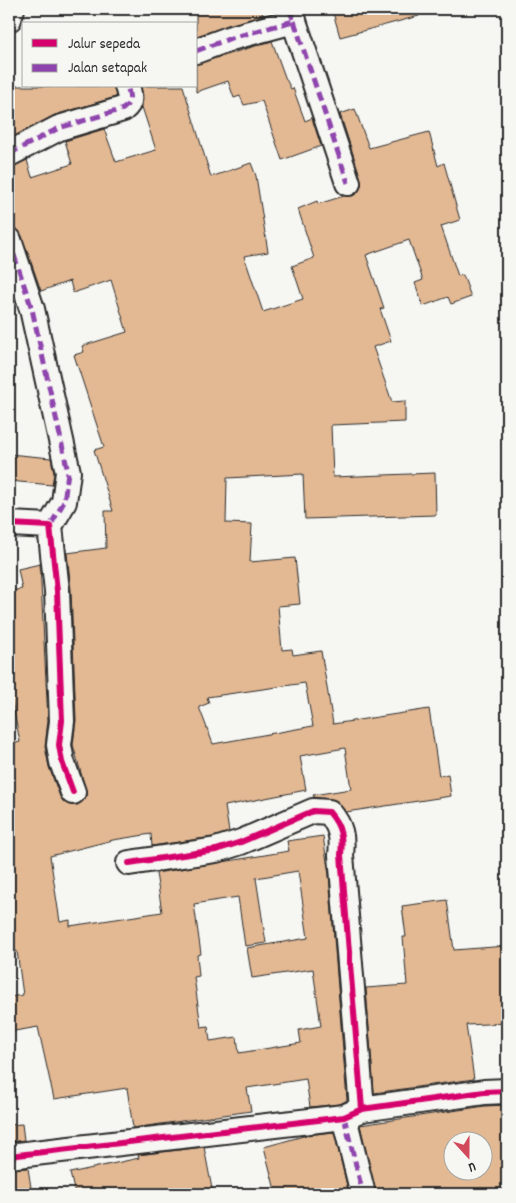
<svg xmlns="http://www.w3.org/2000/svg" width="516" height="1203" viewBox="0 0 516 1203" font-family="Dekko,sans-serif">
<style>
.building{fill:#e3b994;stroke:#2b2b2b;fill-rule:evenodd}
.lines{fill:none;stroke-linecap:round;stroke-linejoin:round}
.minor-casing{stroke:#2b2b2b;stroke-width:28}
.minor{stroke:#f6f6f2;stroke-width:24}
.quiet{stroke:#8e44ad;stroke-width:5;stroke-dasharray:10 5;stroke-linecap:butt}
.cycleway-casing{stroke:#f6f6f2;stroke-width:9}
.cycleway{stroke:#d6006c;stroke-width:6}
</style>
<rect width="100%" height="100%" fill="#f6f6f2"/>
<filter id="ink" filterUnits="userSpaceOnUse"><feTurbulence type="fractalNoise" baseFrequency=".02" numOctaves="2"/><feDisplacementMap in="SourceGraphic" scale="10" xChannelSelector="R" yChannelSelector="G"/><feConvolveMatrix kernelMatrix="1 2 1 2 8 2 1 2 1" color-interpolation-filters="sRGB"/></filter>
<g filter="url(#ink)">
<!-- building -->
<g class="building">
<path d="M 196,9 L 261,9 L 263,15 L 196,36 Z"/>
<path d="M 332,9 L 419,9 L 419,16 L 340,37 Z"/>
<path d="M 272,41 L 285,77 L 291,89 L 293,88 L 305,121 L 312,118 L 321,146 L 282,160 L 262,101 L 244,105 L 240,96 L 234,98 L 228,81 L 196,92 L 196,64 Z"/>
<path d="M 10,86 L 114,86 L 116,97 L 55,115 L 13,137 L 9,124 L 9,115 L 11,114 Z"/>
<path d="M 141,86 L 183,86 L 211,177 L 251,163 L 256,176 L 268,252 L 244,256 L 263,312 L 303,299 L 292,266 L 314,258 L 298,209 L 317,201 L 318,204 L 344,196 L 353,196 L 361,186 L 361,179 L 340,114 L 355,109 L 369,148 L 429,132 L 438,166 L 444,163 L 460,220 L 441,226 L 458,276 L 463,275 L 471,297 L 451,304 L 448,297 L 423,306 L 415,283 L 423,280 L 409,240 L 366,255 L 384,308 L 380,309 L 391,341 L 373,347 L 392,402 L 405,401 L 405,422 L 331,425 L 333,477 L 435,473 L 436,515 L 305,519 L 303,474 L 227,478 L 226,523 L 252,524 L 250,562 L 295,558 L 300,604 L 278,606 L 282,650 L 292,649 L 293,655 L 321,651 L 333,724 L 429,709 L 439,776 L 448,774 L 451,796 L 346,812 L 335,800 L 314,797 L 313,795 L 351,789 L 345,748 L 300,756 L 306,790 L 225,806 L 229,832 L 213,837 L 152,846 L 151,834 L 113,840 L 50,856 L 60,922 L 70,920 L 70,926 L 162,912 L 156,873 L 289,851 L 287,841 L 323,836 L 329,875 L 347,1100 L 340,1104 L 310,1107 L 306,1079 L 247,1088 L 251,1111 L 133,1128 L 127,1088 L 54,1099 L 38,1027 L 9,1032 L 9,997 L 23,995 L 17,951 L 9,952 L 9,745 L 20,742 L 12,701 L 9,701 L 9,591 L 22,589 L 18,569 L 40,564 L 48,720 L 45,747 L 49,767 L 60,797 L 70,805 L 77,805 L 83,801 L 87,794 L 73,745 L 76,720 L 71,590 L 67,553 L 106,548 L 105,511 L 113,511 L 94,450 L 104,447 L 74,355 L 84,352 L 82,346 L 127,332 L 111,280 L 73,293 L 70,281 L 41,291 L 22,236 L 14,228 L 9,212 L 9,168 L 27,160 L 32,177 L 72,164 L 65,141 L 104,129 L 116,162 L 156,150 L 142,107 ZM 305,683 L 313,726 L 213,744 L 199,707 L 209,703 L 207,697 ZM 298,871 L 308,938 L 247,948 L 252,978 L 313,969 L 321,1026 L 299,1030 L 301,1043 L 239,1053 L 237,1037 L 210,1041 L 208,1026 L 201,1027 L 194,977 L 199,976 L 197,955 L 201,954 L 194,904 L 238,897 L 245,946 L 266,943 L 256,878 Z"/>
<path d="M 9,454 L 51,458 L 54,473 L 52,485 L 9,481 Z"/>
<path d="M 447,900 L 454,950 L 507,946 L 507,1023 L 466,1025 L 474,1079 L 374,1093 L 366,988 L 407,985 L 403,937 L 406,937 L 402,906 Z"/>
<path d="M 507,1105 L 507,1194 L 376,1194 L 360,1125 L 485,1106 ZM 454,1140 L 484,1140 L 484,1170 L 454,1170 Z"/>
<path d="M 22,1124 L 24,1140 L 9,1142 L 9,1125 Z"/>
<path d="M 334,1132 L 349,1194 L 276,1194 L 264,1147 L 307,1135 Z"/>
<path d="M 204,1147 L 213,1194 L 75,1194 L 70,1173 L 139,1158 L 138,1155 Z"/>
<path d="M 28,1168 L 32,1194 L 9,1194 L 9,1169 Z"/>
</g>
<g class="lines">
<defs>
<g id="minor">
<path d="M 9,19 L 12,9"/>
<path d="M 294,21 L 348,183"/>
<path d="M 196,51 L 231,38 L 294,21 L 289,9"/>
<path d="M 9,154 L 59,128 L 123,109 C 132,102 130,96 127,86"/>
<path d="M 9,240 L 32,309 L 68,472 L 64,502 L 50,526"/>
<path d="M 9,524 L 50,526 L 57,591 L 62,721 L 59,745 L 62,762 L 73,792"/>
<path d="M 129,863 L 216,850 L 241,842 L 313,811 L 329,812 C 341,826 343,837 341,855 L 362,1109"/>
<path d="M 344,1117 L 363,1194"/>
<path d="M 9,1156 L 344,1117 L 362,1109 L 484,1092 L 507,1091"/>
</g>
</defs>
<!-- minor casing -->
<use href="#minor" class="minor-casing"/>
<!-- minor -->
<use href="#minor" class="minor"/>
<!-- quiet -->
<g class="quiet">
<path d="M 9,19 L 12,9"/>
<path d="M 294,21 L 348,183"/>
<path d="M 196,51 L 231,38 L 294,21 L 289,9"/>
<path d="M 9,154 L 59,128 L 123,109 C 132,102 130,96 127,86"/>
<path d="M 9,240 L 32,309 L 68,472 L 64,502 L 50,526"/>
<path d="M 344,1117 L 363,1194"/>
</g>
<defs>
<g id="cycleway">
<path d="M 9,524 L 50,526 L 57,591 L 62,721 L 59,745 L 62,762 L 73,792"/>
<path d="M 129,863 L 216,850 L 241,842 L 313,811 L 329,812 C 341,826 343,837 341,855 L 362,1109"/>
<path d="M 9,1156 L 344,1117 L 362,1109 L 484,1092 L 507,1091"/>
</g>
</defs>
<!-- cycleway casing -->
<use href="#cycleway" class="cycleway-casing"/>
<!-- cycleway -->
<use href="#cycleway" class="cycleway"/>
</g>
</g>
<!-- margin -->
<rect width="516" height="1203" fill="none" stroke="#f6f6f2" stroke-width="30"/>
<rect x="15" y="15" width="486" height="1173" fill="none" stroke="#2b2b2b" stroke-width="2" filter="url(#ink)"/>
<!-- legend -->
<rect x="22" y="22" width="175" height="65" fill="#f6f6f2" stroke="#a5a5a2"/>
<rect x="32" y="39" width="25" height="8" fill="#d6006c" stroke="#a5a5a2"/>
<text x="68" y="48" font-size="15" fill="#2b2b2b">Jalur sepeda</text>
<rect x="32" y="64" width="25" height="8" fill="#8e44ad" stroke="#a5a5a2"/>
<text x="68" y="72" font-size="15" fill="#2b2b2b">Jalan setapak</text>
<!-- north arrow -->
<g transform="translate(468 1156) rotate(159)"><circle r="24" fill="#f6f6f2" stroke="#a5a5a2"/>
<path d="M0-4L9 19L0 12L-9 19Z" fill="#d1495b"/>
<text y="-8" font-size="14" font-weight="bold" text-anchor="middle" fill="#2b2b2b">U</text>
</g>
</svg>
